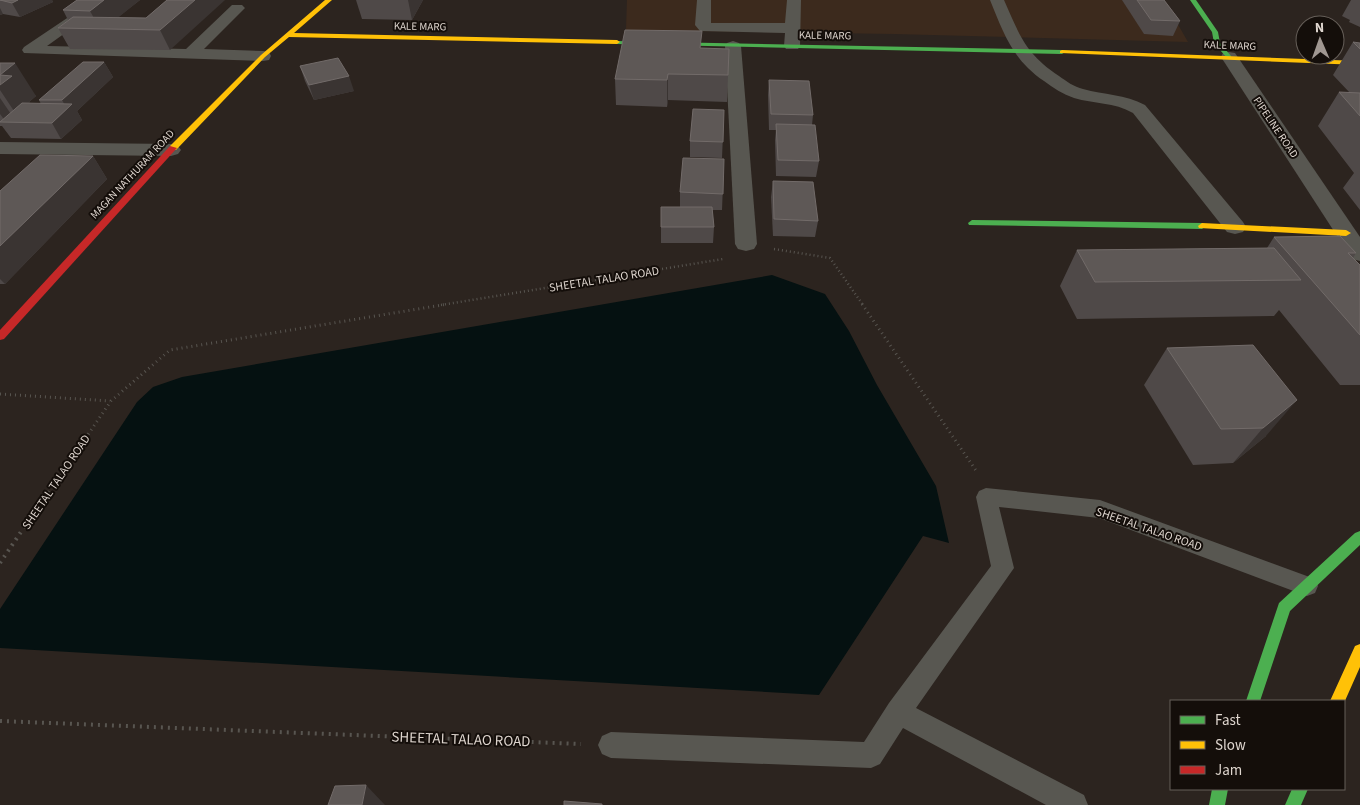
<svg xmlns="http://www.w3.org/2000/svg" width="1360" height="805" viewBox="0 0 1360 805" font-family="'Source Sans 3',sans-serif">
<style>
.built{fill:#3c2a1d}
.water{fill:#051111}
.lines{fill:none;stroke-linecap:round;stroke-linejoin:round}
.path-far2{stroke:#585550;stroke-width:2.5;stroke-dasharray:1 3;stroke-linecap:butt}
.path-far1{stroke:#585550;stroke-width:3;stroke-dasharray:1 4;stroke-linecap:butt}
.path{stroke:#585550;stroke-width:4;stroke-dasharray:2 5;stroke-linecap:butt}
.lane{fill:#585751;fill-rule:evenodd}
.street{fill:#585751;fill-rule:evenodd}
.fast{fill:#4caf50;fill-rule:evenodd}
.slow{fill:#ffc107;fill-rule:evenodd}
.jam{fill:#c62828;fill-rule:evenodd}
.wall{fill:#4f4948}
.shaded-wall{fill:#3a3432}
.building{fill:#5e5856;stroke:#726b69}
.labels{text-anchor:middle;stroke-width:4;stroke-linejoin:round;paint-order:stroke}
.far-street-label{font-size:11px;fill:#ded5ce;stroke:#140e0a}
.street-label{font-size:12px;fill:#ded5ce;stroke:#140e0a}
.near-street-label{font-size:15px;fill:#ded5ce;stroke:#140e0a}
</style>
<rect width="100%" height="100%" fill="#2c241f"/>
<!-- built -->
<path class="built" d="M 627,0 L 1164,0 L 1188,42 L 894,34 L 626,30 Z"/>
<!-- water -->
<path class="water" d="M 772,275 L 825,294 L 849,331 L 877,385 L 936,486 L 949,543 L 923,536 L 819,695 L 0,648 L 0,609 L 137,402 L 153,387 L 182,377 Z"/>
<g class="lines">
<!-- path-far2 -->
<g class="path-far2">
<path d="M 774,249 L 830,258 L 863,305"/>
<path d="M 441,305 L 723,259"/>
</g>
<!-- path-far1 -->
<g class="path-far1">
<path d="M 862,304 L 977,472"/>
<path d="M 0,394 L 110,401"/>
<path d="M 26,525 L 111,401 L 170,350 L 448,304"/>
</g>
<!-- path -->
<g class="path">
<path d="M 0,563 L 27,523"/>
<path d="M 0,721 L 581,744"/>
</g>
<!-- lane -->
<path class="lane" d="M 986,488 L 1100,500 L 1315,579 L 1318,586 L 1315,593 L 1307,596 L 1099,518 L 999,507 L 1014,568 L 916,708 L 1084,795 L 1088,805 L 1046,805 L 903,728 L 880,764 L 871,768 L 611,758 L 602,754 L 598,745 L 602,736 L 611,732 L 864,742 L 889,703 L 991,566 L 976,497 L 979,491 Z"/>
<!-- street -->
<g class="street">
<path d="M 94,0 L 111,0 L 47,46 L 186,49 L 232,5 L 242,5 L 245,8 L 204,49 L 263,51 L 269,52 L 271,56 L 269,60 L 263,61 L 24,53 L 22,50 L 24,47 Z"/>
<path d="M 697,0 L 711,0 L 711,23 L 785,23 L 787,0 L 801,0 L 800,46 L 798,49 L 786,49 L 784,46 L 785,33 L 700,31 L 695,25 Z"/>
<path d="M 990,0 L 1004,0 C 1020,36 1025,53 1059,76 C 1066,81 1074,87 1083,89 C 1104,95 1125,94 1145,105 L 1243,222 L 1246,227 L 1243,232 L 1235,234 L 1227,232 L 1133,113 C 1114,102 1094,104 1074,98 C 1063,94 1053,88 1044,81 C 1012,59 1004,34 990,0 Z"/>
<path d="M 733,41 L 739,43 L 741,46 L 757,244 L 754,249 L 746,251 L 738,249 L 735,244 L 725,46 L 727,43 Z"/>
<path d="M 1229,52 L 1235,53 L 1360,237 L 1360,261 L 1352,259 L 1221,57 L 1223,53 Z"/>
<path d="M 0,142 L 171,144 L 178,146 L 181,150 L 178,154 L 171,156 L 0,154 Z"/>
</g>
<!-- fast -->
<g class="fast">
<path d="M 1190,0 L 1196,0 L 1218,32 L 1220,43 L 1231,56 L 1231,58 L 1227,58 L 1214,43 L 1212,32 Z"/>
<path d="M 615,41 L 1062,50 L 1065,52 L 1062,54 L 617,44 L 614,42 Z"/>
<path d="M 972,220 L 1202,223 L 1206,226 L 1202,229 L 969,225 L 968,223 Z"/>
<path d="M 1360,531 L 1360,545 L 1290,611 L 1260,701 L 1246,701 L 1279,603 L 1355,533 Z"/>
<path d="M 1212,789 L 1228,789 L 1225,805 L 1209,805 Z"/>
<path d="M 1292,789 L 1308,789 L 1301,805 L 1285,805 Z"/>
</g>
<!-- slow -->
<g class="slow">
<path d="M 325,0 L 332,0 L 294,33 L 617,40 L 620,42 L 617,44 L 289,37 L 265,57 L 176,150 L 170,150 L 170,146 L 261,55 Z"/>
<path d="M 1062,50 L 1360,61 L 1360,65 L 1060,53 L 1060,51 Z"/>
<path d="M 1202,223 L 1346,230 L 1351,233 L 1346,236 L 1199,228 L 1198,226 Z"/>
<path d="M 1360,644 L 1360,667 L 1344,703 L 1344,701 L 1330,701 L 1355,646 Z"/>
</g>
<!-- jam -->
<path class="jam" d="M 170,146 L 177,148 L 4,339 L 0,340 L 0,330 Z"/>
</g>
<!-- wall -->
<g class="wall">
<path d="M 0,0 L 52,0 L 53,2 L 20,17 L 3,14 L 0,15 Z"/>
<path d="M 77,0 L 140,0 L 118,17 L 146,18 L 167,0 L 170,50 L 70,49 L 58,28 L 68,20 L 63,10 Z"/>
<path d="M 356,0 L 423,0 L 412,20 L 362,19 Z"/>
<path d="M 1122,0 L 1164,0 L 1180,21 L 1173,36 L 1144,34 Z"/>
<path d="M 1351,0 L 1360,0 L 1360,27 L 1349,22 L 1350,20 L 1342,16 Z"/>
<path d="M 1353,42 L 1360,43 L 1360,210 L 1343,188 L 1354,173 L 1318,126 L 1339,92 L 1350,93 L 1333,75 Z"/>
<path d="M 701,48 L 729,49 L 727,102 L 668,100 L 667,107 L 616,105 L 615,79 Z"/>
<path d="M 104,62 L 113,77 L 77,111 L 82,120 L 61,139 L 11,138 L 2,126 L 0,126 L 0,63 L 36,96 L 29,102 L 30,104 L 41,104 L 39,100 Z"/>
<path d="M 300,66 L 354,91 L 314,100 L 305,81 Z"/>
<path d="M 769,80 L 813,115 L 812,125 L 819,161 L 816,177 L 776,176 L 775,140 L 776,130 L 769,130 L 768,95 Z"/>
<path d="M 724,110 L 722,158 L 690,157 L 690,141 Z"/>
<path d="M 93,156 L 107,179 L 5,284 L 0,284 L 0,191 Z"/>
<path d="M 724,159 L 722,210 L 712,210 L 714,227 L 713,243 L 661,243 L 661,207 L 680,207 L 680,192 Z"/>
<path d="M 773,181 L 818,221 L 815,237 L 773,236 L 771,197 Z"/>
<path d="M 1274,237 L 1356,253 L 1353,258 L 1360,265 L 1360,385 L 1340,385 L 1279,310 L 1274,316 L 1077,319 L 1060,286 L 1077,250 L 1267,248 Z"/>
<path d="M 1253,345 L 1266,436 L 1233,463 L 1193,465 L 1144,385 L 1167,348 Z"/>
</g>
<!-- shaded-wall -->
<g class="shaded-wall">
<path d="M 18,0 L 52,0 L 53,2 L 20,17 L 12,3 Z"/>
<path d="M 104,0 L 140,0 L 104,29 L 100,29 L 90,11 Z"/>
<path d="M 195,0 L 225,0 L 170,50 L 160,30 Z"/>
<path d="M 408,0 L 423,0 L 412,20 Z"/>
<path d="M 0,8 L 3,14 L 0,15 Z"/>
<path d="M 104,62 L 113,77 L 77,111 L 82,120 L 61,139 L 52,123 L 67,109 L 62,100 Z"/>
<path d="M 15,63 L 36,96 L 29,102 L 33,109 L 20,120 L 0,90 L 0,75 Z"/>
<path d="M 668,74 L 668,100 L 667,107 L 667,80 Z"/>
<path d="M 349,76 L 354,91 L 314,100 L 309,85 Z"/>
<path d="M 0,98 L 15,120 L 6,122 L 0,114 Z"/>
<path d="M 93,156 L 107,179 L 5,284 L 0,279 L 0,246 Z"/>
<path d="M 1297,400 L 1266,436 L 1233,463 L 1263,428 Z"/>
<path d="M 366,785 L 385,805 L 362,805 Z"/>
</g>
<!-- building -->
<g class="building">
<path d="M 0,0 L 18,0 L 12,3 Z"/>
<path d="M 77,0 L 104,0 L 90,11 L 63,10 Z"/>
<path d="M 167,0 L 195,0 L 160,30 L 58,28 L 73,17 L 146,18 Z"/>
<path d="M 1137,0 L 1164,0 L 1180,21 L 1151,20 Z"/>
<path d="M 625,30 L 702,31 L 700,48 L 729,49 L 728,75 L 668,74 L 667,80 L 615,79 Z"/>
<path d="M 1353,42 L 1360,43 L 1360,49 Z"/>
<path d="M 338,58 L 349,76 L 309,85 L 300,66 Z"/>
<path d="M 83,62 L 104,62 L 62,100 L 39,100 Z"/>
<path d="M 0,63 L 15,63 L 0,75 Z"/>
<path d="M 0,75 L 12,76 L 0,85 Z"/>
<path d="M 769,80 L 809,81 L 813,115 L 771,114 Z"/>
<path d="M 1339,92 L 1360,93 L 1360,116 Z"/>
<path d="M 22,103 L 72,104 L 52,123 L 0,122 Z"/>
<path d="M 693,109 L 724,110 L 723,142 L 690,141 Z"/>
<path d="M 776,124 L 815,125 L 819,161 L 778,160 Z"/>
<path d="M 40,155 L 93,156 L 0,246 L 0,191 Z"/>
<path d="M 683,158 L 724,159 L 723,194 L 680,192 Z"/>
<path d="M 773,181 L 813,182 L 818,221 L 774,219 Z"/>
<path d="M 661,207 L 712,207 L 714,227 L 661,227 Z"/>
<path d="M 1340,236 L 1356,253 L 1348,253 L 1360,265 L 1360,335 L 1274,237 Z"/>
<path d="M 1274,248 L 1301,280 L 1095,282 L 1077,250 Z"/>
<path d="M 1253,345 L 1297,400 L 1263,428 L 1221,429 L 1167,348 Z"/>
<path d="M 366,785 L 362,805 L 328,805 L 335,786 Z"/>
<path d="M 564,801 L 602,804 L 602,805 L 564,805 Z"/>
</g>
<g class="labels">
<!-- far-street labels -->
<g class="far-street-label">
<text transform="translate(420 26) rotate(1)" y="4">KALE MARG</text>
<text transform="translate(825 35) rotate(1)" y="4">KALE MARG</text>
<text transform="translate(1230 45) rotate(2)" y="4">KALE MARG</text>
<text transform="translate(1276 127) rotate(56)" y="4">PIPELINE ROAD</text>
<text transform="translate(132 174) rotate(-47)" y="4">MAGAN NATHURAM ROAD</text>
</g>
<!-- street labels -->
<g class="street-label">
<text transform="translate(604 279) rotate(-9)" y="4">SHEETAL TALAO ROAD</text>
<text transform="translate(56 482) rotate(-56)" y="4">SHEETAL TALAO ROAD</text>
<text transform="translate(1149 529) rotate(19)" y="4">SHEETAL TALAO ROAD</text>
</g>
<!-- near-street labels -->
<g class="near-street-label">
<text transform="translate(461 739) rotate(2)" y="5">SHEETAL TALAO ROAD</text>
</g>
</g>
<!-- legend -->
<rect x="1170" y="700" width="175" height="90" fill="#140e0a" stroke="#655e58"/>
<rect x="1180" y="716" width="25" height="8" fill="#4caf50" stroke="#655e58"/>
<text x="1215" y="725" font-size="15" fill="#ded5ce">Fast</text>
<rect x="1180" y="741" width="25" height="8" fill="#ffc107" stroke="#655e58"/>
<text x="1215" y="750" font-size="15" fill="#ded5ce">Slow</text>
<rect x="1180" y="766" width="25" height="8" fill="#c62828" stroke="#655e58"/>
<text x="1215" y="775" font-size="15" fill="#ded5ce">Jam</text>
<!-- north arrow -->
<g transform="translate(1320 40) rotate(358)"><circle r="24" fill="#140e0a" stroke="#655e58"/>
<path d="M0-4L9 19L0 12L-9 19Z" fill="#a09791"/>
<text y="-8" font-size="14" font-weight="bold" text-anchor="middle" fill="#ded5ce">N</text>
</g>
</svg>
